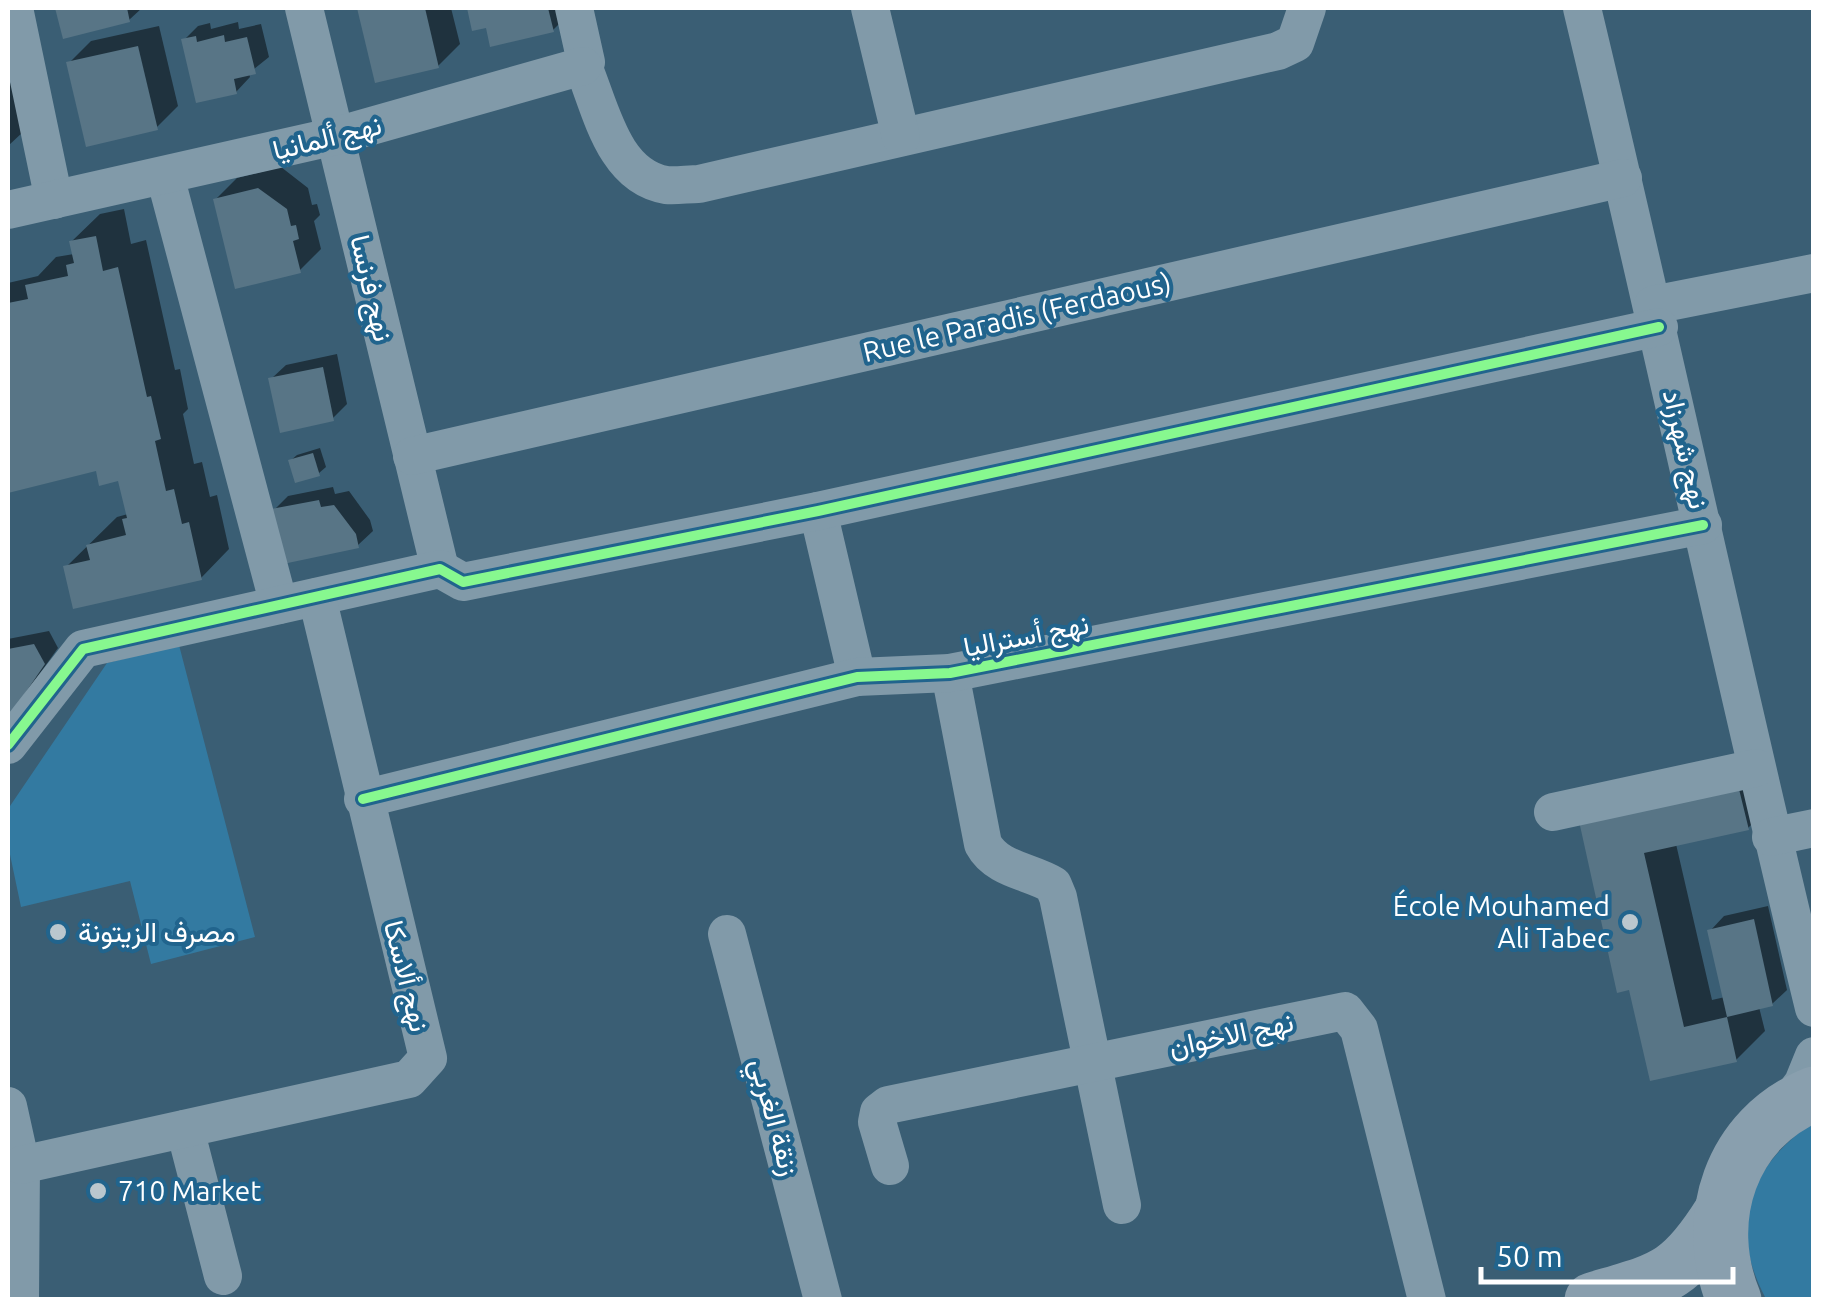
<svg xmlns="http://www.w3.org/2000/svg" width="1821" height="1307" viewBox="0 0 1821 1307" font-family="Ubuntu,Vazirmatn,sans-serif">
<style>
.green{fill:#337aa1}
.shadow{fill:#0007}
.building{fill:#587586}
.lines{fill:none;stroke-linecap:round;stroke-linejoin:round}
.street{stroke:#819aa9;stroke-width:38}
.secondary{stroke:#899fae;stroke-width:55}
.cycleway-casing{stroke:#21648d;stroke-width:16}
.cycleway{stroke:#87f88f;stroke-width:10}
.poi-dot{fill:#bac7ce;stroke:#21648d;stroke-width:4}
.labels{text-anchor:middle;stroke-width:8;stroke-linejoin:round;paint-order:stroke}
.street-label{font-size:28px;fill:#fff;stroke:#21648d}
.poi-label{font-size:28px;fill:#fff;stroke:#21648d;text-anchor:start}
</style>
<rect width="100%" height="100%" fill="#3a5e74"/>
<!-- green -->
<g class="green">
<path d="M 179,645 L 255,937 L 151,964 L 130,881 L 21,907 L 8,845 L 8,809 L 107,663 Z"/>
<path d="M 1813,1122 L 1813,1299 L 1766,1299 C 1727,1226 1748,1168 1813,1122 Z"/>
</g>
<!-- shadow -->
<g class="shadow">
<path d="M 58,8 L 142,8 L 129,20 L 65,36 Z"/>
<path d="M 360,8 L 451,8 L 460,44 L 438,66 L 377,80 Z"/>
<path d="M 469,8 L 575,8 L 553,30 L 488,25 L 474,28 Z"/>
<path d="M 238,22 L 239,29 L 261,24 L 269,57 L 249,73 L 250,77 L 236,92 L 184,40 L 198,26 L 210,23 L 211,29 Z"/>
<path d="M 159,26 L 178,106 L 156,128 L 69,63 L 91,41 Z"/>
<path d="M 10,72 L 23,132 L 8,146 L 8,73 Z"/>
<path d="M 281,167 L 308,188 L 312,205 L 317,204 L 320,215 L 314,221 L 321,249 L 299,271 L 216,199 L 237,178 Z"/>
<path d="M 124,209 L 131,244 L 146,240 L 175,370 L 180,369 L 188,409 L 183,414 L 194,464 L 202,462 L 210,497 L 217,495 L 229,549 L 201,578 L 66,567 L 117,517 L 128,514 L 120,478 L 97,468 L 8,490 L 8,283 L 38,276 L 56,257 L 74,254 L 71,242 L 100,214 Z"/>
<path d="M 337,354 L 347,404 L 333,418 L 271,379 L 286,365 Z"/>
<path d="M 320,448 L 326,467 L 319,473 L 290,461 L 297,455 Z"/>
<path d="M 333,487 L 335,494 L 349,491 L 370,520 L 373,531 L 358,545 L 274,510 L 288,496 Z"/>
<path d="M 49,631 L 58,648 L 8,718 L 8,639 Z"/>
<path d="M 1766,758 L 1776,800 L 1748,828 L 1676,844 L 1712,1000 L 1725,997 L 1710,931 L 1724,916 L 1768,906 L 1787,990 L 1772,1004 L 1759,1007 L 1765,1031 L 1736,1060 L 1652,1078 L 1631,987 L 1581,822 Z"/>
</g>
<!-- building -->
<g class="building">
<path d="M 55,8 L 127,8 L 130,22 L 63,39 Z"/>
<path d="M 357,8 L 425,8 L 439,68 L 375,83 Z"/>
<path d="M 467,8 L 548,8 L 554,32 L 490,47 L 486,28 L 472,31 Z"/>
<path d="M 224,35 L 225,42 L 247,37 L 256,74 L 234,79 L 237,94 L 196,103 L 181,39 L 196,36 L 197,42 Z"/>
<path d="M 138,46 L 158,130 L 86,147 L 66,62 Z"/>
<path d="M 258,188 L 287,209 L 291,226 L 296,225 L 299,239 L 293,241 L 301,273 L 235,289 L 213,199 Z"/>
<path d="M 96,236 L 103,271 L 118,267 L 147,397 L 151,396 L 161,439 L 155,441 L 166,491 L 174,489 L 182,524 L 189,522 L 202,580 L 73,609 L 63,566 L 90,560 L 86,545 L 126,535 L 122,519 L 127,518 L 118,481 L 99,486 L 96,471 L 8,493 L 8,303 L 28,299 L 25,285 L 68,276 L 66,265 L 74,263 L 69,241 Z"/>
<path d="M 323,367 L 334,421 L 280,433 L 268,378 Z"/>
<path d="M 313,453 L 320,476 L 295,483 L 288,460 Z"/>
<path d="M 319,500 L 321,507 L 334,505 L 356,534 L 359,548 L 283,564 L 271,509 Z"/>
<path d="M 34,644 L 45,664 L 8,718 L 8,649 Z"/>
<path d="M 1738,785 L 1749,830 L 1644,853 L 1684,1027 L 1727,1017 L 1737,1062 L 1650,1081 L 1629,990 L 1617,993 L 1579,821 Z"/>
<path d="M 1754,919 L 1773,1006 L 1727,1017 L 1707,930 Z"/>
</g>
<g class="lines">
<!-- street -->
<g class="street">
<path d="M 14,8 L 54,200"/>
<path d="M 304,8 L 440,569"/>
<path d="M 574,8 L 586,62 L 583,66 C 601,109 613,176 666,185 C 676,186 688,184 699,184 L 1278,51 L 1295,43 L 1307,8"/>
<path d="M 870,8 L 901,137"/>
<path d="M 1582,8 C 1662,341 1733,676 1814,1008"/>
<path d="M 165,176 L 279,605"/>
<path d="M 8,210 L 336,136 L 583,66"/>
<path d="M 1653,305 L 1814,273"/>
<path d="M 412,456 L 1623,178"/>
<path d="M 818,511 L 857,677"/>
<path d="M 950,673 L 983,844 C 997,870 1030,871 1053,885 L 1058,897 L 1122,1205"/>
<path d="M 8,745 L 83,649 L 440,569 L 463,582 L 818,511 L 1659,327"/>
<path d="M 363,799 L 857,677 L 950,673 L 1703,525"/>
<path d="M 1553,812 L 1756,768"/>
<path d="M 1771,837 L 1814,828"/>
<path d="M 727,934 L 823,1300"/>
<path d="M 8,1106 L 21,1165 L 20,1300"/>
<path d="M 1783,1110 L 1803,1083 L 1814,1056"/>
<path d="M 185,1129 L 223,1276"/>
<path d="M 21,1165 L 409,1079 L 428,1058 L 317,597"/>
<path d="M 890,1166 L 877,1122 L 879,1112 L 888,1105 L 1345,1011 L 1359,1029 L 1427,1300"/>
</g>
<!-- secondary -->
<g class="secondary">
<path d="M 1592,1300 C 1662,1279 1679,1279 1720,1214"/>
<path d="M 1734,1300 C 1701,1220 1730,1128 1814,1094"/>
</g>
<defs>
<g id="cycleway">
<path d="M 8,745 L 83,649 L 440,569 L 463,582 L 818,511 L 1659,327"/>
<path d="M 363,799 L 857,677 L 950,673 L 1703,525"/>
</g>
</defs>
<!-- cycleway casing -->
<use href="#cycleway" class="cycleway-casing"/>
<!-- cycleway -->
<use href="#cycleway" class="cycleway"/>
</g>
<!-- markers -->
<g class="poi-dot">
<circle cx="1630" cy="922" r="10"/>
<circle cx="58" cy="932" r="10"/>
<circle cx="98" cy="1191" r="10"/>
</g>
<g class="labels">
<!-- street labels -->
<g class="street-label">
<text transform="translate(327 137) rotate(-14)" y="10">نهج ألمانيا</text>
<text transform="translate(372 288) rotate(77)" y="10">نهج فرنسا</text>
<text transform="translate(1017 317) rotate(-13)" y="10">Rue le Paradis (Ferdaous)</text>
<text transform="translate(1686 449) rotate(77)" y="10">نهج شهرزاد</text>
<text transform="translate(1026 635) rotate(-11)" y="10">نهج أستراليا</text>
<text transform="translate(407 976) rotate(76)" y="10">نهج ألاسكا</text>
<text transform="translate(1231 1034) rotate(-12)" y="10">نهج الاخوان</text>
<text transform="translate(775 1117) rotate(75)" y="10">زنقة الغربي</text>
</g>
<!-- poi labels -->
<g class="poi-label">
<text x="1610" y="916" text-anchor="end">École Mouhamed<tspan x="1610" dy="32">Ali Tabec</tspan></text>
<text x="78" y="942">مصرف الزيتونة</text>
<text x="118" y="1201">710 Market</text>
</g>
</g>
<!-- border -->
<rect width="1821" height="1307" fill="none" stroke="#ffffff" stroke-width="20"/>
<!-- scale -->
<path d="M1481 1267v15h252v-15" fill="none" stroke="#ffffff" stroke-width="5"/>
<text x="1496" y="1267" font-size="30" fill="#ffffff" stroke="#21648d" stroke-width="8" paint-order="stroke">50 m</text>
</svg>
